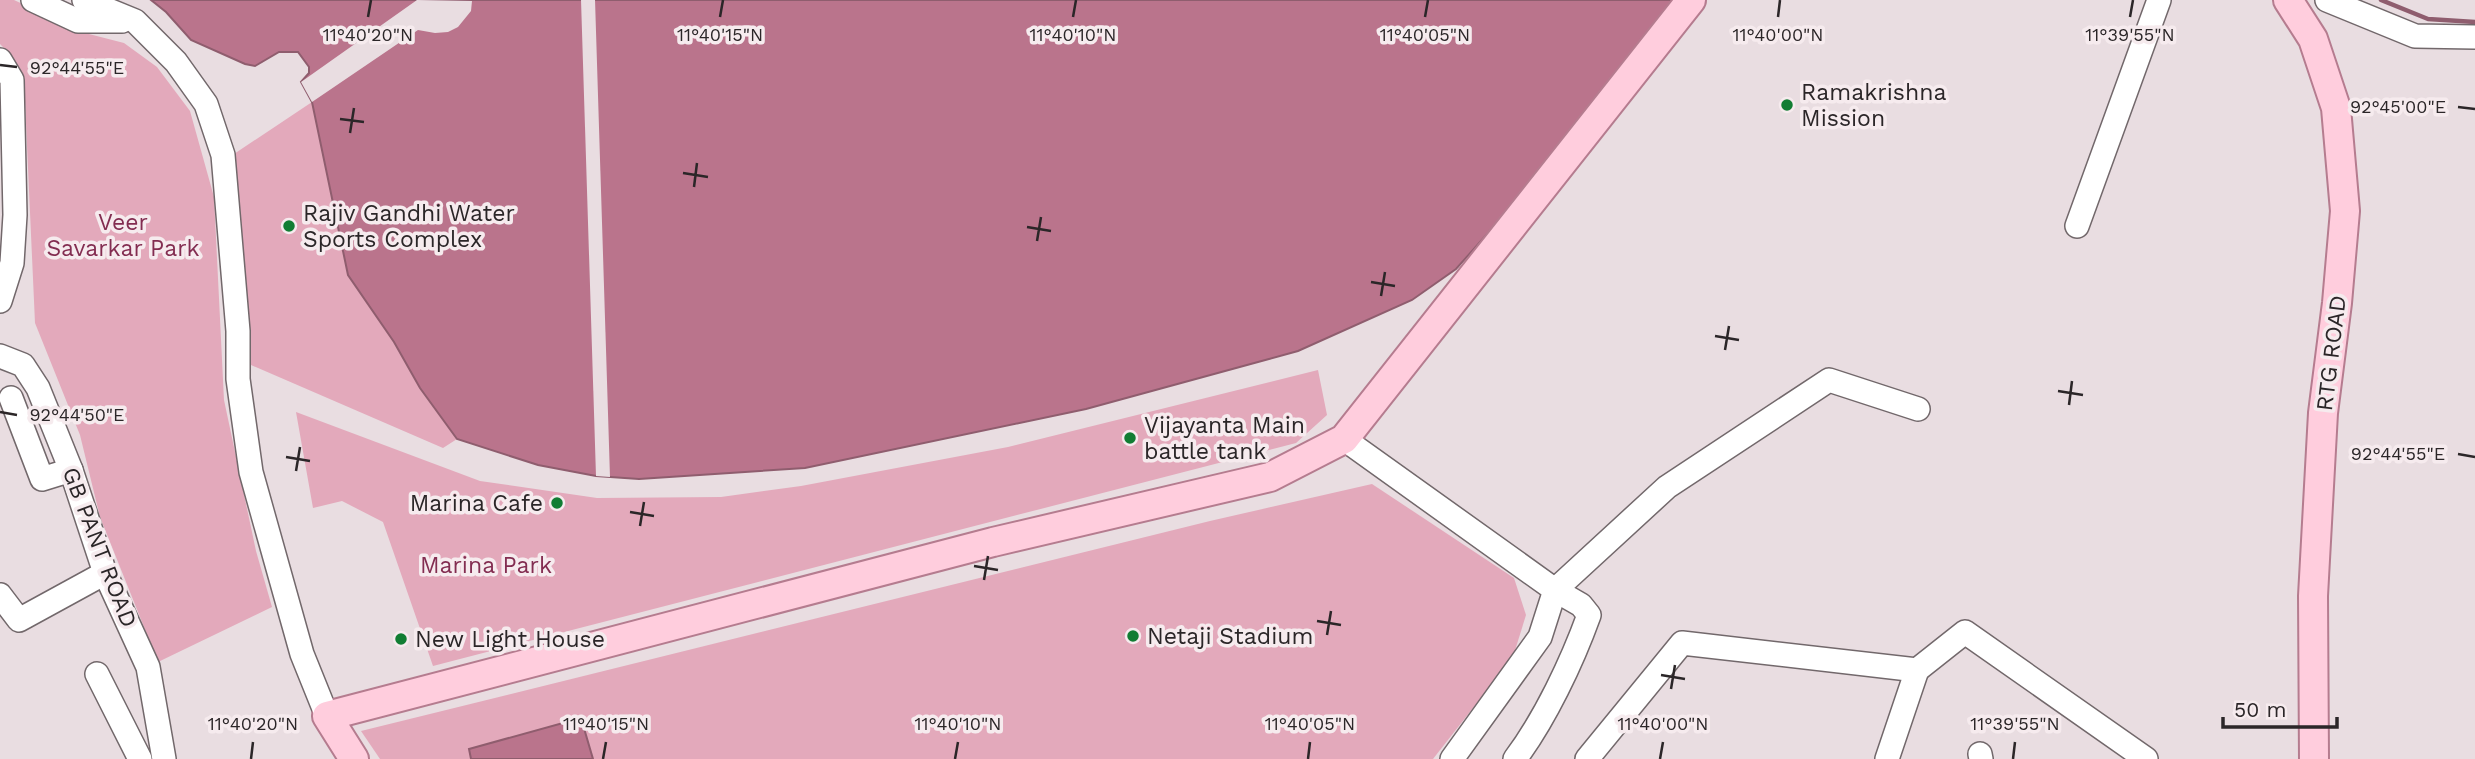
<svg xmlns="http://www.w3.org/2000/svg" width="2475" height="759" viewBox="0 0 2475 759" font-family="'Work Sans',sans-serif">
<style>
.green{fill:#e3a9bb}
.water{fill:#ba748c;stroke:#8f5d6e;stroke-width:2}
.pier{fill:#e9dde1}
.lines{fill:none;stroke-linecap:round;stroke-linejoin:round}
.stream{stroke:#8f5d6e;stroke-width:4.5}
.minor-casing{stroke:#72686b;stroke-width:26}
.major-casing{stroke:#b57c8f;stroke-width:32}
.minor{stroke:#fff;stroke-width:23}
.major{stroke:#ffcddd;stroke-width:28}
.ticks{fill:none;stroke:#2b2628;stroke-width:2.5}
.poi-dot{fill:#117d33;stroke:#f6ebee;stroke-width:2.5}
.labels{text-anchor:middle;stroke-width:7;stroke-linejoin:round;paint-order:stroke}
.poi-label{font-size:23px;fill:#2b2628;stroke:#f6ebee;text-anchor:start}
.park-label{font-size:23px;fill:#832d51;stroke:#f6ebee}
.street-label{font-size:23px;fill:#2b2628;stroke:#f6ebee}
.ticks-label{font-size:18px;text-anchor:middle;fill:#2b2628;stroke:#f6ebee;stroke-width:7;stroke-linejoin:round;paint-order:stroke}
</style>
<rect width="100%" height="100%" fill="#e9dde1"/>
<!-- green -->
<g class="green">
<path d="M 0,0 L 14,0 L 85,33 L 124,43 L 157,67 L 190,111 L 214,197 L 224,400 L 256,551 L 272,607 L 158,662 L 100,517 L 80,435 L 35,323 L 24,79 L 10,54 L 0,44 Z"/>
<path d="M 312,102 L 348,275 L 395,342 L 420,388 L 457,439 L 443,448 L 251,365 L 234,154 Z"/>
<path d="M 1318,370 L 1327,415 L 1296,443 L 433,666 L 383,522 L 342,501 L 313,508 L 296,412 L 480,481 L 597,498 L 721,497 L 801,486 L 1008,447 Z"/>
<path d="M 1372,484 L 1514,578 L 1526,615 L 1513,657 L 1433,759 L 380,759 L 361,731 L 1210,521 Z"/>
</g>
<!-- water -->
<g class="water">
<path d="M 151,0 L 1677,0 L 1515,203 L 1456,269 L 1412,300 L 1298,351 L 1269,359 L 1086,409 L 805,468 L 639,479 L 596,476 L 538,465 L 457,439 L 420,388 L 394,342 L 348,275 L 312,102 L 301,82 L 309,73 L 309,67 L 298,52 L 279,52 L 255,66 L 245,64 L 191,40 L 166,12 Z"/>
<path d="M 581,718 L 593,759 L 471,759 L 469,749 Z"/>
</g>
<!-- pier -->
<g class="pier">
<path d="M 417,0 L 472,1 L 471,11 L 458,27 L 448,32 L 435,33 L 418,30 L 312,102 L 301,82 Z"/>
<path d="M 581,0 L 595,0 L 610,477 L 596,476 Z"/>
</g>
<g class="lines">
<!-- stream -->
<path class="stream" d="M 2381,0 L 2428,19 L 2475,22"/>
<defs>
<g id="minor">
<path d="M 33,0 L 78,21 L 122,21"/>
<path d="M 84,0 L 135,21 L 176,62 L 206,104 L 223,155 L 238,331 L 238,379 L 251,472 L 302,654 L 327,716"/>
<path d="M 2327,0 L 2415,36 L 2475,37"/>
<path d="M 0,60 L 12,80 L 15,215 L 12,263 L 0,301"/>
<path d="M 2077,226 L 2159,0"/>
<path d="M 0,356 L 23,365 L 38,388 L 71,470 L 105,573 L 148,667 L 164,759"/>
<path d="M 11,398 L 42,479 L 71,470"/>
<path d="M 1344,439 L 1555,590 L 1540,637 L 1452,759"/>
<path d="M 0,595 L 19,620 L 105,573"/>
<path d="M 97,674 L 140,759"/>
<path d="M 1980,754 L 1981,759"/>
<path d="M 1515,759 C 1545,719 1572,662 1589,615 L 1581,605 L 1555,590 L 1667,487 L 1829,380 L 1918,409"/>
<path d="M 1587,759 L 1682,643 L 1917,670 L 1965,632 L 2146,759"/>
<path d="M 1887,759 L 1917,670"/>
</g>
<g id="major">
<path d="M 2288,0 L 2313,39 L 2336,108 L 2345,211 L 2337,303 L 2323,413 L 2313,596 L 2314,759"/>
<path d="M 354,759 L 327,716 L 993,542 L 1270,477 L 1344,439 L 1691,0"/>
</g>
</defs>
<!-- minor casing -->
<use href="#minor" class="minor-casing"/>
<!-- major casing -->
<use href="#major" class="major-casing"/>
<!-- minor -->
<use href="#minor" class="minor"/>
<!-- major -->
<use href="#major" class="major"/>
</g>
<!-- ticks -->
<path class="ticks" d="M 368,17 L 371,0M 720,17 L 723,0M 1073,17 L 1076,0M 1425,17 L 1428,0M 1778,17 L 1780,0M 2130,17 L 2133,0M 0,65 L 17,67M 2458,107 L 2475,109M 340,119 L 364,122M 350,133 L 354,108M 683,173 L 708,177M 694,187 L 697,163M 1027,227 L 1051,231M 1037,241 L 1041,217M 1371,282 L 1395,286M 1381,296 L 1385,272M 1715,336 L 1739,340M 1725,350 L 1729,326M 2058,391 L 2083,395M 2069,405 L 2072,381M 0,412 L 17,415M 2458,454 L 2475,457M 286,457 L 310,461M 296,471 L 300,447M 630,512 L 654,516M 640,526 L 644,502M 974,566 L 998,570M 984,580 L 988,556M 1317,621 L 1341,625M 1327,635 L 1331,611M 1661,675 L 1685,679M 1671,689 L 1675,665M 251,759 L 253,742M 603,759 L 606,742M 955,759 L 958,742M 1308,759 L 1310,742M 1660,759 L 1663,742M 2013,759 L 2015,742"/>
<!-- markers -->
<g class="poi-dot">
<circle cx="1787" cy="105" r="7"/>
<circle cx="289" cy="226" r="7"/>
<circle cx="1130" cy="438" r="7"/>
<circle cx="557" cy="503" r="7"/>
<circle cx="1133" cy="636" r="7"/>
<circle cx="401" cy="639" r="7"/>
</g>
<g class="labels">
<!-- poi labels -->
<g class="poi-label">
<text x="1801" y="100">Ramakrishna<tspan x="1801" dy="26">Mission</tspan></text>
<text x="303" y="221">Rajiv Gandhi Water<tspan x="303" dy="26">Sports Complex</tspan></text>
<text x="1144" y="433">Vijayanta Main<tspan x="1144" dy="26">battle tank</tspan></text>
<text x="543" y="511" text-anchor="end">Marina Cafe</text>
<text x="1147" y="644">Netaji Stadium</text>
<text x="415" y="647">New Light House</text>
</g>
<!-- park labels -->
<g class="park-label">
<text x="123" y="230">Veer<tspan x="123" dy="26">Savarkar Park</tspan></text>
<text x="486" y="573">Marina Park</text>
</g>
<!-- street labels -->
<g class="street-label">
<text transform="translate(2331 353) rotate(-83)" y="8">RTG ROAD</text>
<text transform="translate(100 547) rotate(69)" y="8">GB PANT ROAD</text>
</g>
</g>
<g class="ticks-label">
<text x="1073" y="41">11°40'10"N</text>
<text x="1425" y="41">11°40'05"N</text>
<text x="1778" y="41">11°40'00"N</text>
<text x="368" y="41">11°40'20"N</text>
<text x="720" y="41">11°40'15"N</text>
<text x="2130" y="41">11°39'55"N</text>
<text x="77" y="74">92°44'55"E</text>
<text x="2398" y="113">92°45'00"E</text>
<text x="77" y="421">92°44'50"E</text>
<text x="2398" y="460">92°44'55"E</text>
<text x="253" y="730">11°40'20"N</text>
<text x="606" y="730">11°40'15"N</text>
<text x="958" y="730">11°40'10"N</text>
<text x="1310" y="730">11°40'05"N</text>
<text x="1663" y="730">11°40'00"N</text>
<text x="2015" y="730">11°39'55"N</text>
</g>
<!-- scale -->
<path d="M2223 717v10h114v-10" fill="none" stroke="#2b2628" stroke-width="3.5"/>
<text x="2234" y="717" font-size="21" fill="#2b2628" stroke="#f6ebee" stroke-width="5" paint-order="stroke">50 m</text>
</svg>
